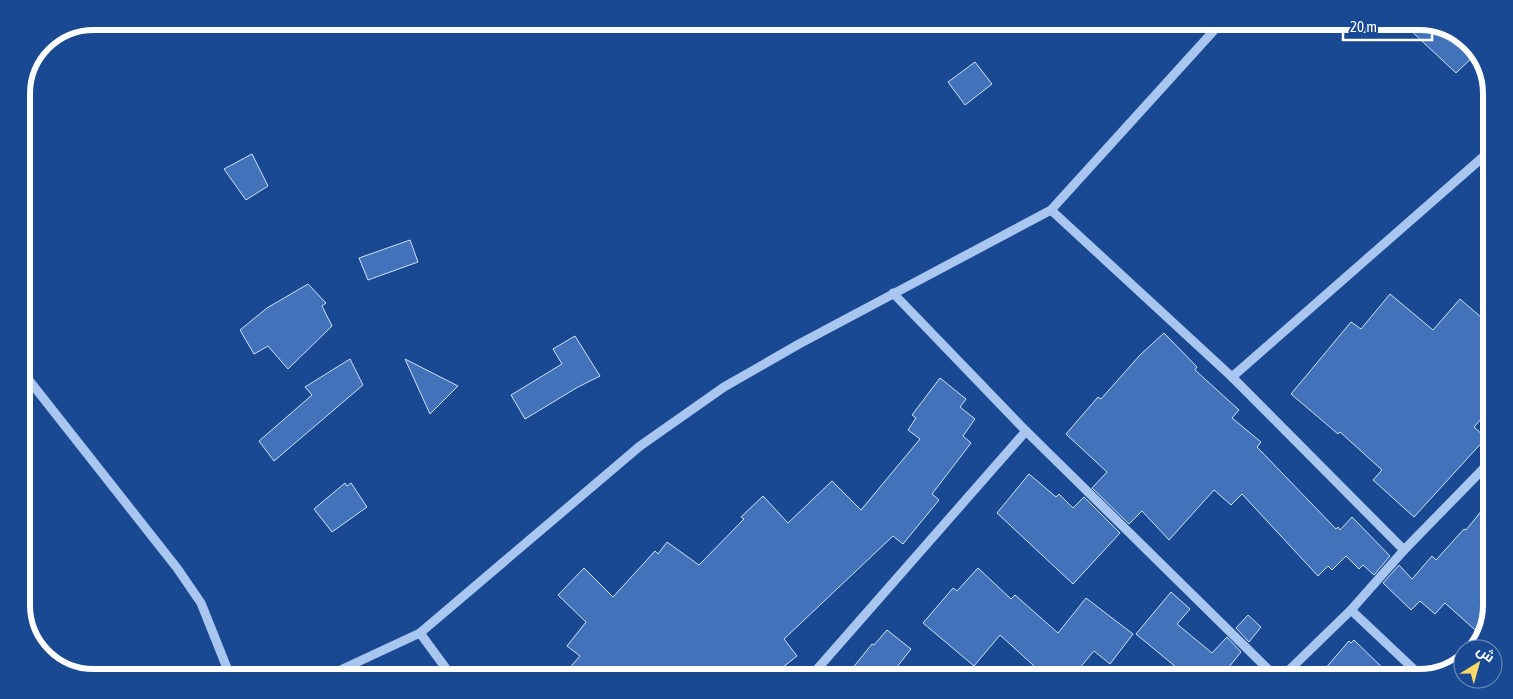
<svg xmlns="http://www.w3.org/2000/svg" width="1513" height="699" viewBox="0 0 1513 699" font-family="'Asap Condensed',Cairo,sans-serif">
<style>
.building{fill:#4272ba;stroke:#cfe1fb}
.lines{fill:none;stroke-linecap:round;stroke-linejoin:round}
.minor{stroke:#a9c6f0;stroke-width:9}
.rim{fill:none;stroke:#fff;stroke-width:6}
</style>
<rect width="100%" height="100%" fill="#194992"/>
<!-- building -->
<g class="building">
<path d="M 1407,27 L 1447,27 L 1478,52 L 1456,73 Z"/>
<path d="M 975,62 L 992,84 L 965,105 L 948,82 Z"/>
<path d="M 252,154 L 268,186 L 246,200 L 224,169 Z"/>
<path d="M 410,240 L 418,262 L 368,280 L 359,258 Z"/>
<path d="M 308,284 L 326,303 L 322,306 L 332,326 L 288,369 L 268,346 L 254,354 L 240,330 L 267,308 Z"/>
<path d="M 1390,294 L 1433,330 L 1460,299 L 1489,324 L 1488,411 L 1474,427 L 1486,438 L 1414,517 L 1373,480 L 1382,470 L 1340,432 L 1338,434 L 1291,394 L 1351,322 L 1361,329 Z"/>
<path d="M 1164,333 L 1197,367 L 1195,370 L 1239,410 L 1232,418 L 1261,442 L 1257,447 L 1336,529 L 1338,527 L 1340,530 L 1352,517 L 1390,556 L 1374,575 L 1363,565 L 1359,569 L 1346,556 L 1332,570 L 1328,566 L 1318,576 L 1242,494 L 1231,505 L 1214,490 L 1169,540 L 1142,511 L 1129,524 L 1092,488 L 1107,472 L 1066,434 L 1098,397 L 1101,399 L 1140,355 Z"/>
<path d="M 575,336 L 600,376 L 578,387 L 525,419 L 511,395 L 562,364 L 553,349 Z"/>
<path d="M 350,359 L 363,385 L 274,461 L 259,441 L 312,395 L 305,387 Z"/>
<path d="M 405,359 L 458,386 L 430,414 Z"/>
<path d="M 940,378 L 966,399 L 960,407 L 975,419 L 963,436 L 971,443 L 932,494 L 939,500 L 903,544 L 893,536 L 784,639 L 797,656 L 773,675 L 564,674 L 580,656 L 567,646 L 586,622 L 558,595 L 584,568 L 613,597 L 655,551 L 658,554 L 667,542 L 699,565 L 744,519 L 741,517 L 763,496 L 788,523 L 832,481 L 861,510 L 920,439 L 908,430 L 916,418 L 912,415 Z"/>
<path d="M 1029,474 L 1056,497 L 1059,494 L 1073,508 L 1084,497 L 1120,533 L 1073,584 L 997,513 Z"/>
<path d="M 345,483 L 347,486 L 351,483 L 367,507 L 332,532 L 314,509 Z"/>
<path d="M 1487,504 L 1486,633 L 1483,637 L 1445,603 L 1435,614 L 1420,601 L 1411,610 L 1383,583 L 1399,565 L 1412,579 L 1432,556 L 1436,560 L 1464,529 L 1466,530 Z"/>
<path d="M 978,568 L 1011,599 L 1015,595 L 1058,633 L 1086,598 L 1133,634 L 1110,664 L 1094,651 L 1073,676 L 1045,676 L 1000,635 L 974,666 L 923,623 L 953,588 L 957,591 Z"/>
<path d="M 1171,592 L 1190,609 L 1177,624 L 1212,653 L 1227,637 L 1241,652 L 1229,667 L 1242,677 L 1188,677 L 1136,634 Z"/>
<path d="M 1248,615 L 1261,627 L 1249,642 L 1236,628 Z"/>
<path d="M 887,630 L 911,649 L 890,676 L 847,675 L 872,644 L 874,645 Z"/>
<path d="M 1354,640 L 1393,678 L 1318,677 L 1349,641 L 1351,643 Z"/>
</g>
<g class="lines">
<!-- minor -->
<g class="minor">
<path d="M 1051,210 L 1232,377 L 1404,550"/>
<path d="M 893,293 L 1026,431 L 1276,677"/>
<path d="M 21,370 L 177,568 L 201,603 L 229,673"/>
<path d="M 1232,377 L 1491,150"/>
<path d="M 1351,610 L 1422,677"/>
<path d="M 420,633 L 450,674"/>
<path d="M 334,673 L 420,633 L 640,446 L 724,387 L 799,344 L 1051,210 L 1218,26"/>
<path d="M 812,675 L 1026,431"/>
<path d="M 1282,677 L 1351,610 L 1404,550 L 1488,464"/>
</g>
</g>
<!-- crop -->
<path d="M0 0H1513V699H0ZM94 30H1419A64 64 0 0 1 1483 94V605A64 64 0 0 1 1419 669H94A64 64 0 0 1 30 605V94A64 64 0 0 1 94 30Z" fill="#194992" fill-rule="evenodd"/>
<path class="rim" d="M94 30H1419A64 64 0 0 1 1483 94V605A64 64 0 0 1 1419 669H94A64 64 0 0 1 30 605V94A64 64 0 0 1 94 30Z"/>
<!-- north arrow -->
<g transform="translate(1478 664) rotate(37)"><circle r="24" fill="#194992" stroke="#7592be"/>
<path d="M0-4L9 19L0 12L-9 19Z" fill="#ffd967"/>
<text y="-8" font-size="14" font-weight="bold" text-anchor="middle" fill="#ffffff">ش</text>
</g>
<!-- scale -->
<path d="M1343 32v8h89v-8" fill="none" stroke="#ffffff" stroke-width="2.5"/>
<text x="1350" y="32" font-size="15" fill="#ffffff" stroke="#194992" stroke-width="4" paint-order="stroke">20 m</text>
</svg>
